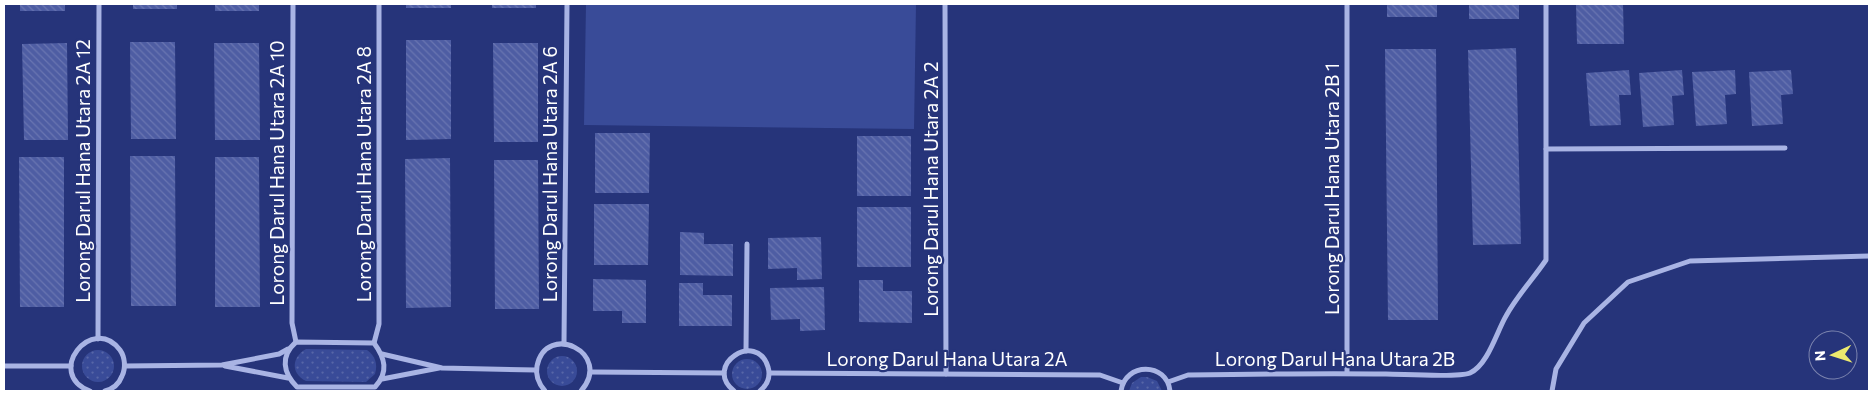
<svg xmlns="http://www.w3.org/2000/svg" width="1873" height="395" viewBox="0 0 1873 395" font-family="Commissioner,sans-serif">
<style>
.grass{fill:url(#grass-dots)}
.pitch{fill:#394b98}
.building{fill:url(#building-back-hatch)}
.lines{fill:none;stroke-linecap:round;stroke-linejoin:round}
.street{stroke:#a9b4e4;stroke-width:5}
.labels{text-anchor:middle;stroke-width:4.5;stroke-linejoin:round;paint-order:stroke}
.street-label{font-size:19px;fill:#fff;stroke:#26347a}
</style>
<defs>
<pattern id="grass-dots" width="8" height="8" patternUnits="userSpaceOnUse" patternTransform="scale(1.25)"><rect width="8" height="8" fill="#394b98"/><path d="M2 2h.1M6 6h.1" fill="none" stroke="#5766a7" stroke-width="1.8" stroke-linecap="round"/></pattern>
<pattern id="building-back-hatch" width="6" height="6" patternUnits="userSpaceOnUse" patternTransform="scale(1.25)"><rect width="6" height="6" fill="#4e5da3"/><path d="M-1 5l2 2M0 0l6 6M5-1l2 2" fill="none" stroke="#6975b1"/></pattern>
</defs>
<rect width="100%" height="100%" fill="#26347a"/>
<!-- grass -->
<g class="grass">
<path d="M 306,349 L 367,350 C 375,356 378,363 375,374 L 366,382 L 306,381 C 290,373 292,357 306,349 Z"/>
<circle cx="98" cy="366" r="16"/>
<circle cx="562" cy="371" r="15"/>
<circle cx="747" cy="374" r="15"/>
<path d="M 1141,377 L 1147,377 L 1157,381 L 1162,391 L 1129,391 L 1132,383 Z"/>
</g>
<!-- pitch -->
<path class="pitch" d="M 586,4 L 916,4 L 914,129 L 584,125 Z"/>
<!-- building -->
<g class="building">
<rect x="20" y="4" width="45" height="7"/>
<rect x="133" y="4" width="44" height="5"/>
<rect x="215" y="4" width="44" height="7"/>
<rect x="406" y="4" width="45" height="4"/>
<rect x="492" y="4" width="44" height="4"/>
<rect x="1387" y="4" width="50" height="13"/>
<rect x="1469" y="4" width="50" height="15"/>
<path d="M 1576,4 L 1623,4 L 1624,44 L 1577,44 Z"/>
<path d="M 406,40 L 451,40 L 451,139 L 406,140 Z"/>
<path d="M 130,42 L 175,42 L 176,139 L 131,139 Z"/>
<path d="M 67,43 L 68,140 L 24,140 L 22,44 Z"/>
<path d="M 214,43 L 259,43 L 260,140 L 215,140 Z"/>
<path d="M 493,43 L 538,43 L 538,142 L 494,142 Z"/>
<path d="M 1516,48 L 1521,244 L 1473,245 L 1468,50 Z"/>
<path d="M 1385,49 L 1436,49 L 1438,320 L 1388,320 Z"/>
<path d="M 1629,70 L 1631,95 L 1619,95 L 1621,125 L 1590,126 L 1586,73 Z"/>
<path d="M 1682,70 L 1684,95 L 1672,96 L 1674,125 L 1643,127 L 1639,73 Z"/>
<path d="M 1735,70 L 1736,94 L 1725,95 L 1727,124 L 1696,126 L 1692,72 Z"/>
<path d="M 1791,70 L 1793,94 L 1781,95 L 1783,124 L 1752,126 L 1749,72 Z"/>
<path d="M 595,133 L 650,133 L 649,193 L 595,193 Z"/>
<rect x="857" y="136" width="54" height="60"/>
<path d="M 130,156 L 175,156 L 176,306 L 131,306 Z"/>
<path d="M 19,157 L 64,157 L 64,307 L 20,307 Z"/>
<path d="M 215,157 L 259,157 L 260,307 L 215,307 Z"/>
<path d="M 450,158 L 451,307 L 406,308 L 405,159 Z"/>
<path d="M 494,160 L 538,160 L 539,309 L 495,309 Z"/>
<path d="M 594,204 L 649,204 L 648,265 L 594,265 Z"/>
<rect x="857" y="207" width="54" height="60"/>
<path d="M 680,232 L 704,233 L 704,244 L 733,244 L 733,276 L 680,275 Z"/>
<path d="M 821,237 L 822,279 L 797,280 L 797,268 L 768,269 L 768,238 Z"/>
<path d="M 593,279 L 646,280 L 646,323 L 622,323 L 622,311 L 593,311 Z"/>
<path d="M 859,280 L 883,280 L 883,291 L 912,291 L 912,323 L 859,322 Z"/>
<path d="M 679,283 L 703,283 L 703,295 L 732,295 L 732,326 L 679,326 Z"/>
<path d="M 824,287 L 825,330 L 800,331 L 800,319 L 771,320 L 770,288 Z"/>
</g>
<g class="lines">
<!-- street -->
<g class="street">
<path d="M 293,4 L 292,323 L 296,342"/>
<path d="M 945,4 L 946,374"/>
<path d="M 1347,4 L 1347,373"/>
<path d="M 1546,149 L 1785,148"/>
<path d="M 98,339 L 99,4"/>
<path d="M 296,342 L 374,343 C 385,358 389,372 375,387 L 297,387 C 283,373 280,356 296,342 Z"/>
<path d="M 374,343 L 379,324 L 379,4"/>
<path d="M 564,343 L 567,4"/>
<path d="M 746,351 L 747,244"/>
<path d="M 382,354 L 442,368 L 536,370"/>
<path d="M 4,366 L 71,366"/>
<path d="M 125,366 L 222,365 L 279,354 L 288,349"/>
<path d="M 225,366 L 288,378"/>
<path d="M 590,372 L 724,373"/>
<path d="M 770,373 L 1100,375 L 1123,383"/>
<path d="M 382,379 L 439,368"/>
<path d="M 1168,382 L 1188,375 C 1254,374 1320,373 1386,374 C 1402,374 1459,378 1470,373 C 1488,365 1497,331 1506,316 C 1517,296 1533,279 1546,260 L 1546,4"/>
<path d="M 90,391 C 44,374 92,313 120,350 C 125,357 126,368 122,376 C 119,384 113,389 105,391"/>
<path d="M 545,391 C 539,384 535,376 537,366 C 546,321 614,353 581,391"/>
<path d="M 734,391 C 702,365 757,330 768,367 C 771,377 767,385 760,391"/>
<path d="M 1121,391 C 1125,362 1167,362 1170,391"/>
<path d="M 1552,391 L 1556,369 L 1584,323 L 1628,282 L 1690,261 L 1869,256"/>
</g>
</g>
<g class="labels">
<!-- street labels -->
<g class="street-label">
<text transform="translate(83 171) rotate(-90)" y="7">Lorong Darul Hana Utara 2A 12</text>
<text transform="translate(277 173) rotate(-90)" y="7">Lorong Darul Hana Utara 2A 10</text>
<text transform="translate(364 174) rotate(-90)" y="7">Lorong Darul Hana Utara 2A 8</text>
<text transform="translate(550 174) rotate(-90)" y="7">Lorong Darul Hana Utara 2A 6</text>
<text transform="translate(931 189) rotate(-90)" y="7">Lorong Darul Hana Utara 2A 2</text>
<text transform="translate(1332 189) rotate(-90)" y="7">Lorong Darul Hana Utara 2B 1</text>
<text x="947" y="366">Lorong Darul Hana Utara 2A</text>
<text x="1335" y="366">Lorong Darul Hana Utara 2B</text>
</g>
</g>
<!-- border -->
<rect width="1873" height="395" fill="none" stroke="#ffffff" stroke-width="10"/>
<!-- north arrow -->
<g transform="translate(1833 355) rotate(266)"><circle r="24" fill="#26347a" stroke="#7d85af"/>
<path d="M0-4L9 19L0 12L-9 19Z" fill="#edea6e"/>
<text y="-8" font-size="14" font-weight="bold" text-anchor="middle" fill="#ffffff">N</text>
</g>
</svg>
